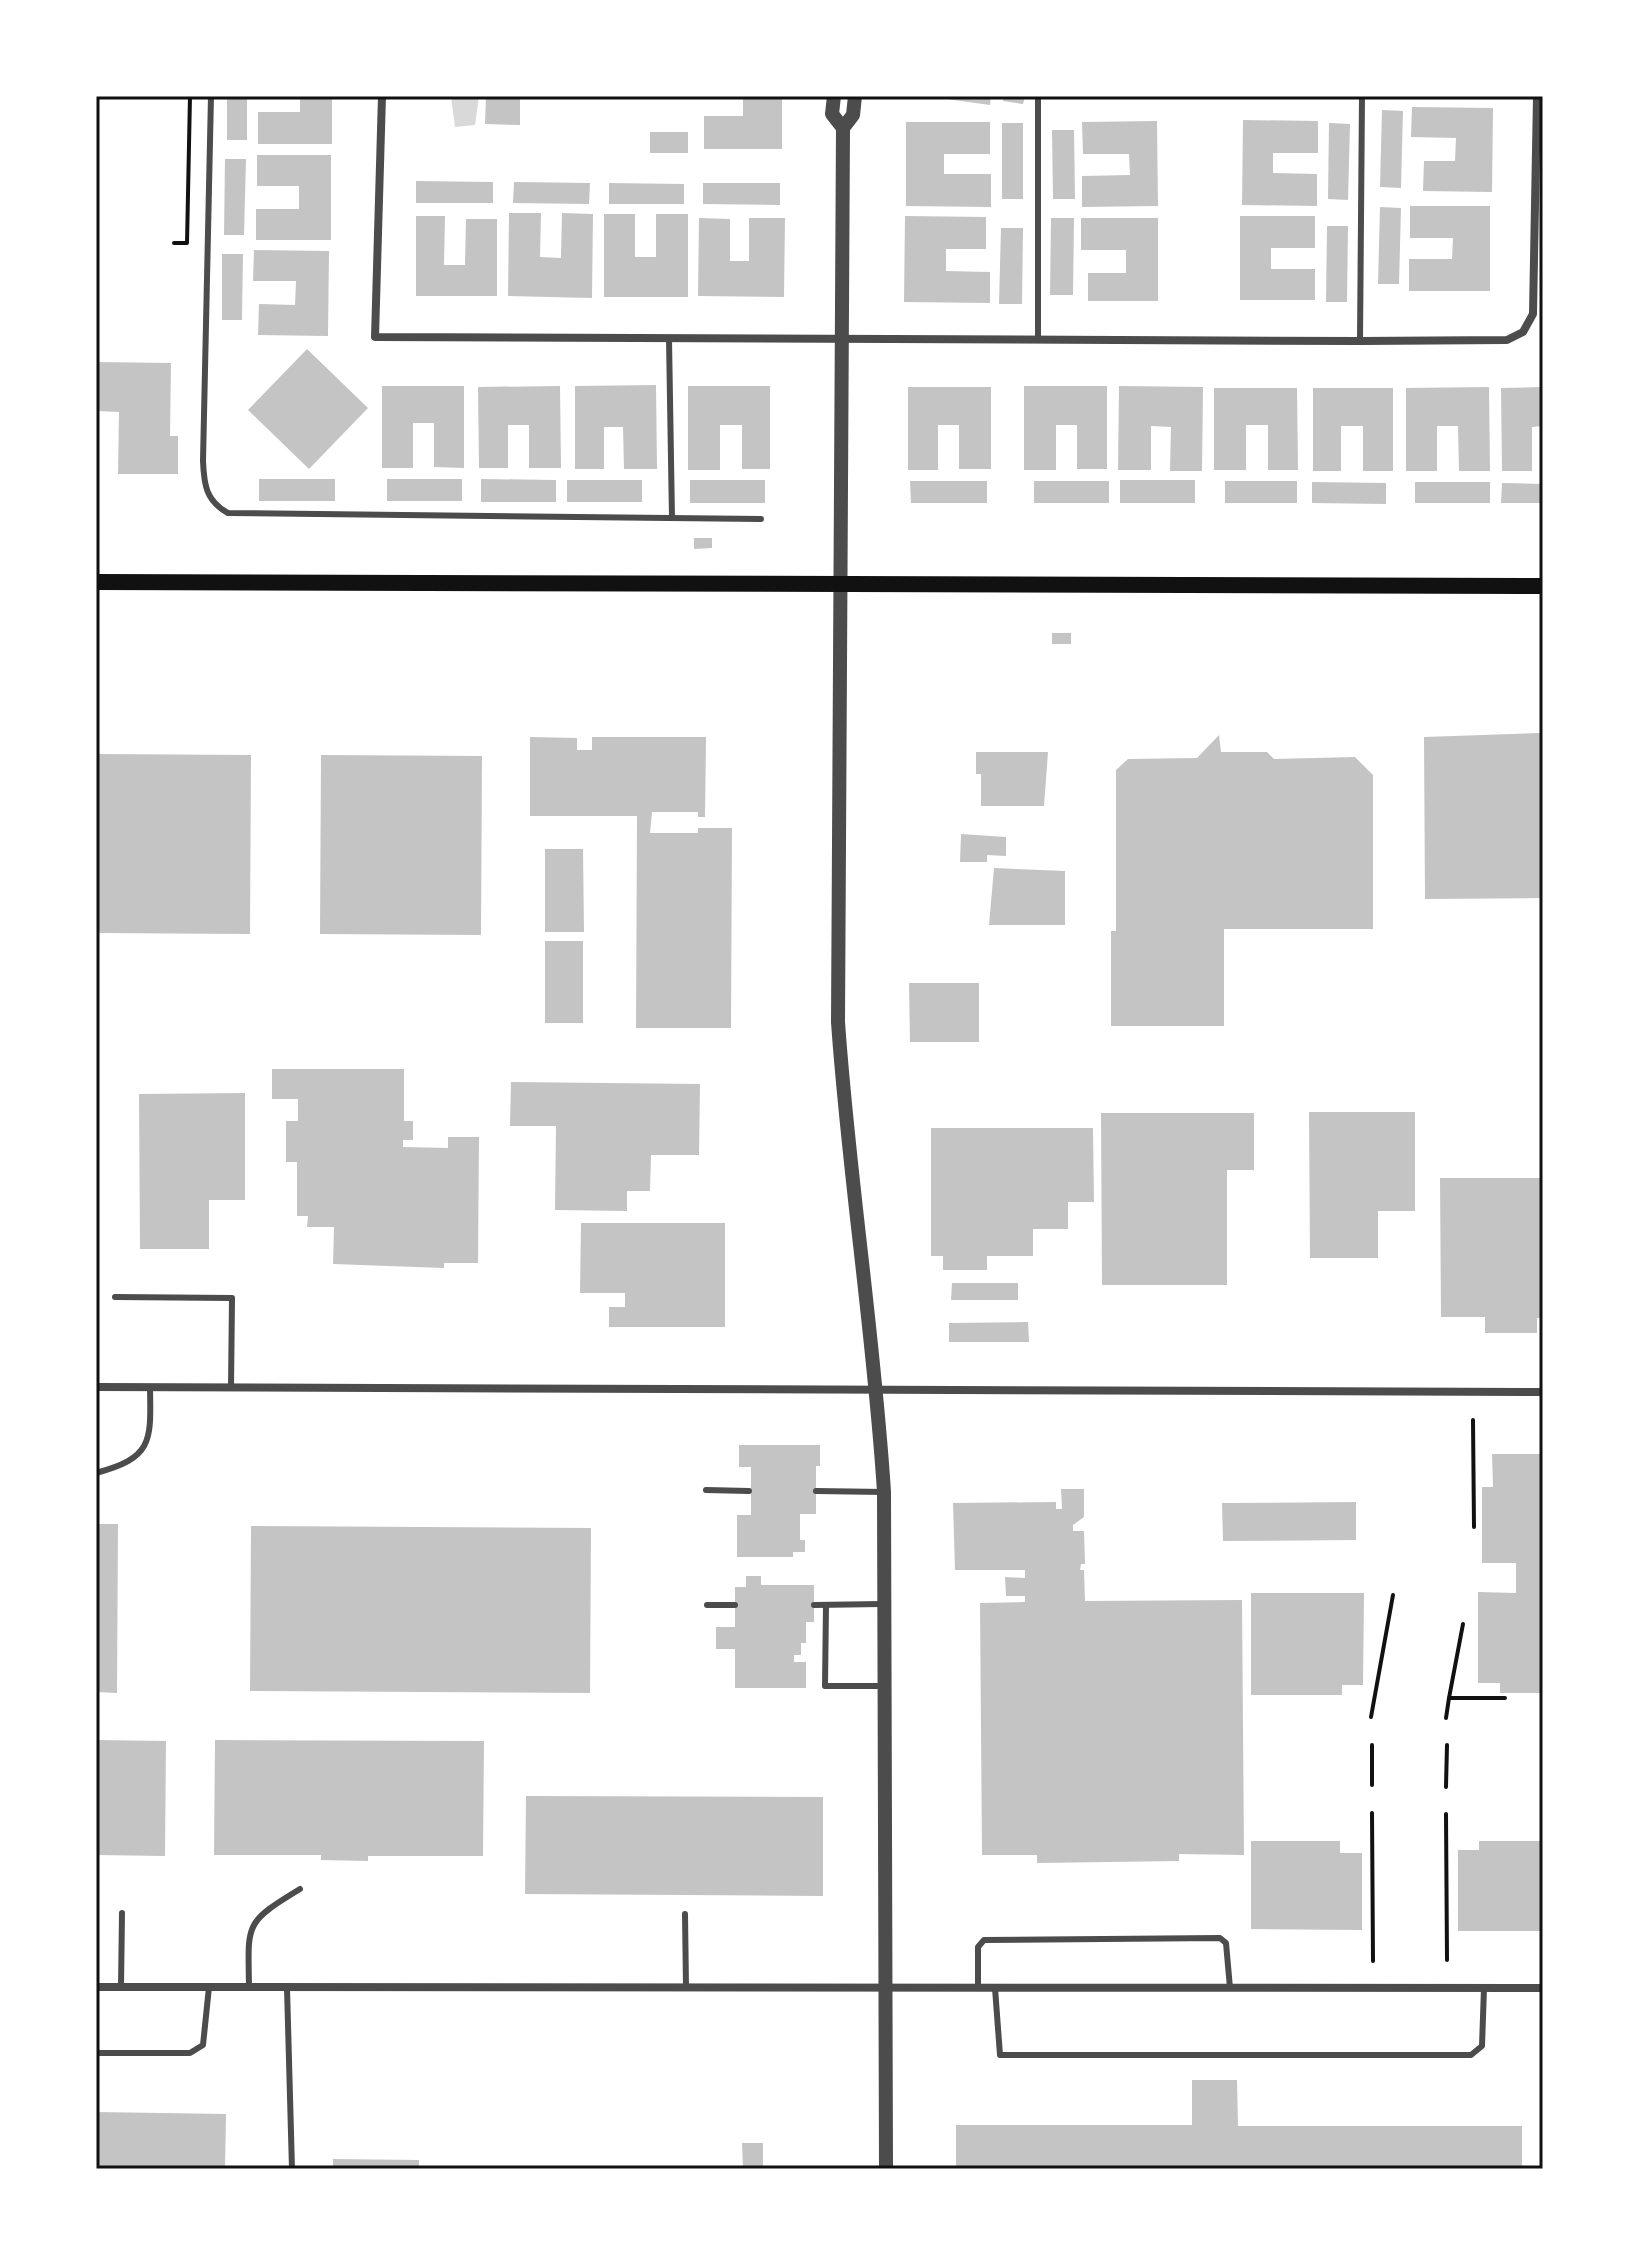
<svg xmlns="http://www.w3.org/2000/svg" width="1639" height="2265" viewBox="0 0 1639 2265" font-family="'Space Grotesk',sans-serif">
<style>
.water{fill:#d9d9d9}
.building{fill:#c4c4c4}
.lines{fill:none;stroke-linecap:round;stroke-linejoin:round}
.path{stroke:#111;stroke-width:4}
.service{stroke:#4c4c4c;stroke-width:6}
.minor{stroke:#4c4c4c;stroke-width:8}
.tertiary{stroke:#4c4c4c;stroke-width:14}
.secondary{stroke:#111;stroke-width:16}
.neatline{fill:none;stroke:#111;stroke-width:3}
</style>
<rect width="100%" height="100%" fill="#fff"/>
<!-- water -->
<path class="water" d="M 451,96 L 479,96 L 475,125 L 455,127 Z"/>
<!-- building -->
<g class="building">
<rect x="227" y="96" width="20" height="44"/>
<path d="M 300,96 L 332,96 L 332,144 L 258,144 L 258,112 L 300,112 Z"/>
<path d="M 486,96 L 520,96 L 520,125 L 485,124 Z"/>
<path d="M 743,96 L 782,96 L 782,149 L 704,149 L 704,116 L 743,116 Z"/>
<path d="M 925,96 L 991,96 L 990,105 Z"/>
<path d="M 1004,96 L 1025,96 L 1023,104 L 1003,101 Z"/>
<path d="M 1412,107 L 1493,108 L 1492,192 L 1423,191 L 1424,161 L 1455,161 L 1456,138 L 1411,137 Z"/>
<path d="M 1382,110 L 1403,111 L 1401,188 L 1380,187 Z"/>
<path d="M 1243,120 L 1318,121 L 1318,153 L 1273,153 L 1273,173 L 1317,174 L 1317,206 L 1242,205 Z"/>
<path d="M 1157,121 L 1158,206 L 1082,207 L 1082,176 L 1130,175 L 1129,154 L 1083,154 L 1082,122 Z"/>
<path d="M 906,122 L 990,122 L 990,154 L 944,154 L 944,174 L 991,174 L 991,207 L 906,206 Z"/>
<rect x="1002" y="123" width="21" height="76"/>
<path d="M 1329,123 L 1350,124 L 1348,200 L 1328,199 Z"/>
<path d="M 1052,130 L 1074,130 L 1075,199 L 1053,199 Z"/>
<rect x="650" y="132" width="38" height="21"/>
<path d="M 257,155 L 331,155 L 331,240 L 256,240 L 256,209 L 299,209 L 299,186 L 257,186 Z"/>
<path d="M 225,159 L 246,159 L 244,235 L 224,235 Z"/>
<path d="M 416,181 L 493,182 L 493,203 L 416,203 Z"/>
<path d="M 514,182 L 590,183 L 589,204 L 513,203 Z"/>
<path d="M 609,183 L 684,184 L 684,204 L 609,204 Z"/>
<path d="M 703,183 L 780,183 L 780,205 L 703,204 Z"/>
<path d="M 1410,206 L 1490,206 L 1490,291 L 1409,291 L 1409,259 L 1452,259 L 1453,238 L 1410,238 Z"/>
<path d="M 1380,207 L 1401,208 L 1399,284 L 1378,284 Z"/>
<path d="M 509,213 L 541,213 L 540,257 L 561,258 L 562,213 L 593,214 L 592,298 L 508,296 Z"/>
<path d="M 604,214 L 635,214 L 635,257 L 656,257 L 656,214 L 688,214 L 688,297 L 604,297 Z"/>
<path d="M 416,216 L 445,216 L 444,265 L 465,265 L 466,219 L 497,219 L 497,296 L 416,296 Z"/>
<path d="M 905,216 L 986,217 L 986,249 L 946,249 L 946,271 L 990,272 L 990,303 L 904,302 Z"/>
<path d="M 1240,216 L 1315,216 L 1315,248 L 1271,248 L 1271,269 L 1315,269 L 1315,300 L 1240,300 Z"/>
<path d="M 699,218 L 730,219 L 730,261 L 749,261 L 749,218 L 785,218 L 784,297 L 698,296 Z"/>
<path d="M 1051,218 L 1074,218 L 1073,295 L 1050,295 Z"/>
<path d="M 1081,218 L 1158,218 L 1158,301 L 1088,301 L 1088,273 L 1126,273 L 1126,250 L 1081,250 Z"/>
<path d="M 1327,226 L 1348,226 L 1347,302 L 1326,302 Z"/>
<path d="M 1001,228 L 1023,228 L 1022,304 L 999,304 Z"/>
<path d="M 254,250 L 329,251 L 328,336 L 258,335 L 259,304 L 295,305 L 296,281 L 253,281 Z"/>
<path d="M 222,254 L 243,254 L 242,320 L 222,320 Z"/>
<path d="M 307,349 L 368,408 L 309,469 L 248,410 Z"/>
<path d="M 96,362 L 171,363 L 170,436 L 178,436 L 178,474 L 118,474 L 119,412 L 96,411 Z"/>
<path d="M 656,385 L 657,469 L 624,469 L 623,427 L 604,427 L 604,469 L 575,469 L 575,386 Z"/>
<path d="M 382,386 L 464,386 L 464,468 L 434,467 L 434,423 L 413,423 L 413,468 L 382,468 Z"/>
<path d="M 560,386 L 561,468 L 529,468 L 529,425 L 508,425 L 508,468 L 479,468 L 478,387 Z"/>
<path d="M 688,386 L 770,386 L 770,469 L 742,469 L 742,425 L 720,425 L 720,470 L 688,470 Z"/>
<path d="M 1024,386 L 1107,386 L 1107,469 L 1077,469 L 1077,425 L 1056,425 L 1056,470 L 1024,470 Z"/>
<path d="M 1119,386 L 1203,387 L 1202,471 L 1170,471 L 1171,427 L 1151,426 L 1151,470 L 1118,470 Z"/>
<path d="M 908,387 L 991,387 L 991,469 L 959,469 L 959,425 L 938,425 L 938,470 L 908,470 Z"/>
<path d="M 1489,387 L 1490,471 L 1459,471 L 1458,426 L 1437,426 L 1437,471 L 1406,471 L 1406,388 Z"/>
<path d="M 1543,387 L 1543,426 L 1532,427 L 1532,471 L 1502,471 L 1501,388 Z"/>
<path d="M 1214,388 L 1297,388 L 1298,470 L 1268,470 L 1268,425 L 1246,425 L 1246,470 L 1214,470 Z"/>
<path d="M 1313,388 L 1393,388 L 1393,471 L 1363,471 L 1363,426 L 1341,426 L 1341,471 L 1313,471 Z"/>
<rect x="259" y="479" width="76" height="22"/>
<rect x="387" y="479" width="75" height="22"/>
<path d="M 481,479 L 556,480 L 556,502 L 481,502 Z"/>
<rect x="567" y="480" width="75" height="22"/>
<rect x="690" y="480" width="75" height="23"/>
<rect x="1120" y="480" width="75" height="23"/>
<path d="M 910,481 L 987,481 L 987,503 L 911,503 Z"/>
<rect x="1034" y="481" width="75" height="22"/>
<rect x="1225" y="481" width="72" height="22"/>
<path d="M 1312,482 L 1386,483 L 1386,504 L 1312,503 Z"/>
<rect x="1415" y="482" width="75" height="21"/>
<path d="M 1502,483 L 1543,484 L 1543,503 L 1501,503 Z"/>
<path d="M 694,538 L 712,538 L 712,548 L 694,549 Z"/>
<rect x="1052" y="633" width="19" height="11"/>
<path d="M 1539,733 L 1543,737 L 1543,898 L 1425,899 L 1424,737 Z"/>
<path d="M 1219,735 L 1221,752 L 1267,752 L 1274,759 L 1355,757 L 1373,775 L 1373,929 L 1224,929 L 1224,1026 L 1111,1026 L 1111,931 L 1116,931 L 1116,770 L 1128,759 L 1197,758 Z"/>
<path d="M 530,737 L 577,738 L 577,750 L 592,750 L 592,737 L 706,737 L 705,817 L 698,817 L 698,812 L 652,812 L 650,833 L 698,833 L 698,828 L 732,828 L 731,1028 L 636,1028 L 637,816 L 530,816 Z"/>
<path d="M 976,752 L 1048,752 L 1044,806 L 981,806 L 981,774 L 976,774 Z"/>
<path d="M 96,754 L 251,755 L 250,934 L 96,933 Z"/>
<path d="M 321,755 L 482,756 L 481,935 L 320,934 Z"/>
<path d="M 961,834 L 1006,837 L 1006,856 L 987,855 L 987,862 L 960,862 Z"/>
<path d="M 545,849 L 583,849 L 584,932 L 545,932 Z"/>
<path d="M 994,868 L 1065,871 L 1065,925 L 989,925 Z"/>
<rect x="545" y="941" width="38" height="82"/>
<path d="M 909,983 L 979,983 L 979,1042 L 910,1042 Z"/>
<path d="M 272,1069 L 404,1069 L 404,1121 L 413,1121 L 413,1140 L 403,1140 L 403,1147 L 448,1148 L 448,1137 L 479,1137 L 478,1263 L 444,1263 L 444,1268 L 333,1264 L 334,1227 L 307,1227 L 308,1216 L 297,1216 L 297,1162 L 286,1162 L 286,1121 L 298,1121 L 298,1099 L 272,1099 Z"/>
<path d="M 511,1082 L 700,1084 L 699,1155 L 651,1155 L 650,1191 L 627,1191 L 627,1211 L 555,1210 L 556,1126 L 510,1126 Z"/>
<path d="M 245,1093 L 245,1200 L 209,1200 L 209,1249 L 140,1249 L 139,1094 Z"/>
<path d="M 1309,1112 L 1415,1112 L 1415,1211 L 1378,1211 L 1378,1258 L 1310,1258 Z"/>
<path d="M 1101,1113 L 1254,1113 L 1254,1170 L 1227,1170 L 1227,1285 L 1102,1285 Z"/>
<path d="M 931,1128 L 1093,1128 L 1094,1202 L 1068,1202 L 1068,1229 L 1033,1229 L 1033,1256 L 987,1256 L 987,1270 L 943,1270 L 943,1256 L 931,1256 Z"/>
<path d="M 1440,1178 L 1543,1178 L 1543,1318 L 1537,1318 L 1537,1333 L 1485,1333 L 1485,1317 L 1441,1317 Z"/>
<path d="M 581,1223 L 725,1223 L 725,1327 L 609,1327 L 609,1307 L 625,1307 L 625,1293 L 580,1293 Z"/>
<path d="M 952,1283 L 1018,1283 L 1018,1300 L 951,1300 Z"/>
<path d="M 1028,1322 L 1029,1342 L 949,1342 L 949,1323 Z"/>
<path d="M 739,1445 L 820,1445 L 820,1466 L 816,1466 L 816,1514 L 800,1514 L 800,1540 L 805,1540 L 805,1552 L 793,1552 L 793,1557 L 737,1557 L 737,1515 L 751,1515 L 751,1467 L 739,1467 Z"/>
<path d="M 1492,1454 L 1543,1454 L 1543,1693 L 1500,1693 L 1500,1683 L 1478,1683 L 1478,1592 L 1516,1593 L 1516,1563 L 1482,1563 L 1482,1487 L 1493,1487 Z"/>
<path d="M 1061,1489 L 1084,1489 L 1084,1517 L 1073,1525 L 1073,1531 L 1084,1531 L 1085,1564 L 1081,1564 L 1080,1570 L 1084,1570 L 1085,1601 L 1242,1600 L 1244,1855 L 1179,1854 L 1179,1861 L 1037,1863 L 1037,1855 L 982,1855 L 980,1603 L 1025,1602 L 1025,1596 L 1006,1596 L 1005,1577 L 1025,1578 L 1025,1570 L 955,1570 L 953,1503 L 1056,1502 L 1056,1509 L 1062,1509 Z"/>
<path d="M 1356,1502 L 1356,1540 L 1223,1541 L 1222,1503 Z"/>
<path d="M 96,1524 L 118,1524 L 117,1693 L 96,1692 Z"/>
<path d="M 251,1526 L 591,1528 L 590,1693 L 250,1691 Z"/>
<path d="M 746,1576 L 761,1576 L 761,1585 L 814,1585 L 814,1622 L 806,1622 L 806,1643 L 801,1643 L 801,1655 L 794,1655 L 794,1662 L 806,1662 L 806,1688 L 735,1688 L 735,1649 L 716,1649 L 716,1627 L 735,1627 L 735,1587 L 746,1587 Z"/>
<path d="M 1251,1593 L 1364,1593 L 1363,1685 L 1342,1685 L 1342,1695 L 1251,1695 Z"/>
<path d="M 96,1740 L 166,1741 L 165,1856 L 96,1855 Z"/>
<path d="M 215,1740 L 484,1741 L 483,1856 L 368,1856 L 368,1861 L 321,1860 L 321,1855 L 214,1855 Z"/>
<path d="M 526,1796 L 823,1797 L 823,1896 L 525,1894 Z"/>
<path d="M 1251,1841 L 1340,1841 L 1340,1853 L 1362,1853 L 1362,1930 L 1251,1929 Z"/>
<path d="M 1479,1841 L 1543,1841 L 1543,1931 L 1458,1931 L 1458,1850 L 1479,1850 Z"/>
<path d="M 1192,2080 L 1237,2080 L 1238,2126 L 1522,2126 L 1522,2169 L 956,2169 L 956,2125 L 1192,2125 Z"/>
<path d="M 96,2112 L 226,2114 L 225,2169 L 96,2169 Z"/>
<path d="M 742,2143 L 763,2143 L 763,2169 L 743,2169 Z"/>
<path d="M 333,2159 L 419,2160 L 419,2169 L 333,2169 Z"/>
</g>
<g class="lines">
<!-- path -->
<g class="path">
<path d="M 174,243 L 187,243 L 190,96"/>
<path d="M 1473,1420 L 1474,1527"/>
<path d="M 1463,1624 L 1449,1698 L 1505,1698"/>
<path d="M 1371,1717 L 1393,1595"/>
<path d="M 1446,1718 L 1449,1698"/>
<path d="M 1372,1745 L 1372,1785"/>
<path d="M 1446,1787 L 1447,1745"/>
<path d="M 1372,1813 L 1373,1961"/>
<path d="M 1446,1814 L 1447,1960"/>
</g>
<!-- service -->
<g class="service">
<path d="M 211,96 L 203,461 C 204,485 206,501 228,513 L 761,519"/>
<path d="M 1038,338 L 1038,96"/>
<path d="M 669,339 L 672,518"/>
<path d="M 1360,341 L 1362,96"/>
<path d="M 115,1297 L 232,1298 L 231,1388"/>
<path d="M 96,1473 C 153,1458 151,1441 150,1388"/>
<path d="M 706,1490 L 749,1491"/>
<path d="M 816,1491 L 884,1492"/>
<path d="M 707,1605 L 735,1605"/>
<path d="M 814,1605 L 882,1604"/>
<path d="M 826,1605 L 825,1686 L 882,1686"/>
<path d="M 685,1914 L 686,1988"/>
<path d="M 121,1987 L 122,1913"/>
<path d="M 249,1987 C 248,1923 244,1923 300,1889"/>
<path d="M 287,1988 L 292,2169"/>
<path d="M 978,1988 L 978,1947 L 984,1940 L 1220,1938 L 1226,1943 L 1230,1988"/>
<path d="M 995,1988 L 1000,2055 L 1471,2055 L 1482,2046 L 1484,1988"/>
<path d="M 96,2053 L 190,2053 L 203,2045 L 209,1987"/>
</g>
<!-- minor -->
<g class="minor">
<path d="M 382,96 L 375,337 L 1360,341 L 1507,340 L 1523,332 L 1533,314 L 1537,96"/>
<path d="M 96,1387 L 1543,1392"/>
<path d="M 96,1987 L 1543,1988"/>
</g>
<!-- tertiary -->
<g class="tertiary">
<path d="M 834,96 L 832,114 L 843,128 L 838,1022 C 849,1179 874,1334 884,1492 L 886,2169"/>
<path d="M 843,128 L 853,115 L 855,96"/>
</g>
<!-- secondary -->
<path class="secondary" d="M 96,582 L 1543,586"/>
</g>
<!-- border -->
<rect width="1639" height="2265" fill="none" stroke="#ffffff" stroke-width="196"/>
<rect x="98" y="98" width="1443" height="2069" class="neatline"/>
</svg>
